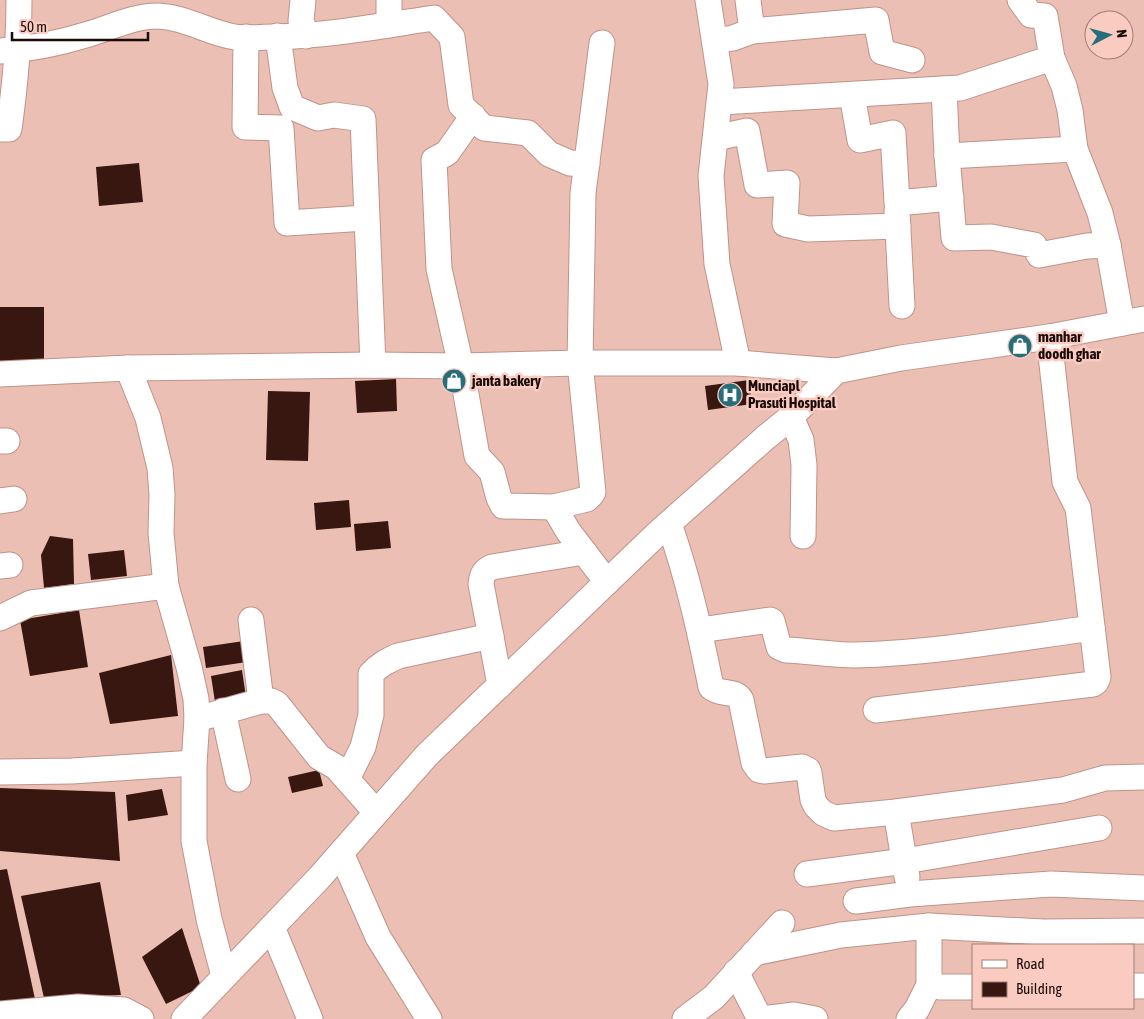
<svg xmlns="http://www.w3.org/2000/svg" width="1144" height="1019" viewBox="0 0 1144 1019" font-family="'Asap Condensed',sans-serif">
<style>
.building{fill:#391711}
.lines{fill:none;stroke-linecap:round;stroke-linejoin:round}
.minor-casing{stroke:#bf938a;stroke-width:27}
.minor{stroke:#fff;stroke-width:25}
.labels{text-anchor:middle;stroke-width:5;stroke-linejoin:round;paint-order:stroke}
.poi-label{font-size:15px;font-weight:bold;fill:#1a0b08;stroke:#facbc1;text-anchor:start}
</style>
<rect width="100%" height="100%" fill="#ecbfb5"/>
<!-- building -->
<g class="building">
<path d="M 139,163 L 143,202 L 99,206 L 96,167 Z"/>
<rect x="0" y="307" width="44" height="58"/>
<path d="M 396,379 L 397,411 L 357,413 L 355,381 Z"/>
<path d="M 749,380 L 752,404 L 708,410 L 705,386 Z"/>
<path d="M 268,391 L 310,392 L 308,461 L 266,460 Z"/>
<path d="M 349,500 L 351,527 L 316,530 L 314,503 Z"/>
<path d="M 388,521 L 391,548 L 356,551 L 354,524 Z"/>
<path d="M 50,536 L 73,539 L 74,584 L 44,588 L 41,555 Z"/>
<path d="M 124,550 L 127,576 L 91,580 L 88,554 Z"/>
<path d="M 79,610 L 88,667 L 30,676 L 20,620 Z"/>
<path d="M 244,641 L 247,662 L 206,668 L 203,647 Z"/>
<path d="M 171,655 L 178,716 L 110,724 L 99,673 Z"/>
<path d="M 242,670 L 246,697 L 215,702 L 211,676 Z"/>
<path d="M 319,770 L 323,786 L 292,793 L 288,777 Z"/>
<path d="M 0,788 L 115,792 L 120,861 L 0,851 Z"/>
<path d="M 162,789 L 168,815 L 128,821 L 126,795 Z"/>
<path d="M 7,869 L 35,999 L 0,1005 L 0,870 Z"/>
<path d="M 100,882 L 121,995 L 44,998 L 21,896 Z"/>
<path d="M 182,928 L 201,987 L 166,1004 L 142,957 Z"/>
</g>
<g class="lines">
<defs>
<g id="minor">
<path d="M 303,0 L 301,21 L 306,36"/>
<path d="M 389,0 L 389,25"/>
<path d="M 708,0 L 721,84 L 711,176 L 717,264 L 738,363"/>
<path d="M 1020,0 L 1031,15 L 1045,16 L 1052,58 L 1064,86 L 1070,110 L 1075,149 L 1100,213 L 1108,245 L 1122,323"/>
<path d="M 752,31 L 876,20 L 882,52 L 912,60"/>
<path d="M 278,36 L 285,88 L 292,107 L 318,118 L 334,115 L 363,119 L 373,365"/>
<path d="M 246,37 L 245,127 L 281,128 L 287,223 L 366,218"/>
<path d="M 715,41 L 733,38 L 752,31 L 748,0"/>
<path d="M 0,51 C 31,49 60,43 89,34 C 112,27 134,16 158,16 C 185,17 209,33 235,37 C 247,39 261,37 273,37 C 327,36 381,26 434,18 L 452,37 L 461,105 L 484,128 L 528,133 L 549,154 L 570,163 L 587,164"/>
<path d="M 944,89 L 947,156 L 1075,149"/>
<path d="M 852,95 L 860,140 L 893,133 L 897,203 L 951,198"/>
<path d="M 720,102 L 960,88 L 1052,58"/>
<path d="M 473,116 L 447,153 L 434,160 L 439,269 L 461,366 L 477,456 L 492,472 L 499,498 L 503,506 L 554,507 L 587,499 L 591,495 L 593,492 L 580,363 L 583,193 L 602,43"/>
<path d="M 0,129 L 9,129 C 15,86 19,44 19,0"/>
<path d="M 716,138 L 747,131 L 757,185 L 787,183 L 785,224 L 808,229 L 898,226"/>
<path d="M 947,156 L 954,238 L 991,237 L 1034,245 L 1039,255 L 1087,246 L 1108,245"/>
<path d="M 897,211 L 902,306"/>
<path d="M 128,368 L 148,418 L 160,468 L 162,495 L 161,533 L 166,586"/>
<path d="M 0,374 L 128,368 L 373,365 L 461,366 L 580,363 L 738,363 L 836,371"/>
<path d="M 791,417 L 801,440 L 804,465 L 803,536"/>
<path d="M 0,441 L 7,441"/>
<path d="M 0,501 L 14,499"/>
<path d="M 554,507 L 568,531 L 607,582"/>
<path d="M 669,524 C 688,577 700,632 711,687 C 721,696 735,689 741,700 L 754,763 L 759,770 L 764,771 L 802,767 L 808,770 L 809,773 L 813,800 L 816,806 L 823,813 L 834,818 L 896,812 L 1063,790 L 1105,778 L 1144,777"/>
<path d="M 0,566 L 10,565"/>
<path d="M 0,618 L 31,603 L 166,586 L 189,667 L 196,699 L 197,719 L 194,763 L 194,841 L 209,919 L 224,976"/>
<path d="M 251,620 L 261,701"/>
<path d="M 700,630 L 770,620 L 772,621 L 779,647 L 786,650 C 809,651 832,655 855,655 C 934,653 1013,639 1092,628"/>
<path d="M 500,685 L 481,584 C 482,574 484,571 492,567 L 584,552"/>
<path d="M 876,710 L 1093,684 L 1096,682 L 1098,677 L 1078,508 L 1065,482 L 1049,337"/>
<path d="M 223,711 L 238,779"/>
<path d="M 197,719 L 261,701 L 271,701 L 277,704 L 319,757 L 336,767 L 376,812"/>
<path d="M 0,772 L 72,771 L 194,763"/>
<path d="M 347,779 L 363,747 L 371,715 L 371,674 C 379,665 387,661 398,656 L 491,636"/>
<path d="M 896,812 L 907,877"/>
<path d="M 341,853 L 378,937 L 429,1019"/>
<path d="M 807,874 L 905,861 L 1099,828"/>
<path d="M 856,901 L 910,894 L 1051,884 L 1144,888"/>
<path d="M 929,926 L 929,985 L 940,987 L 973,987"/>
<path d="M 272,927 L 310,1019"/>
<path d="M 754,953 L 841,935 L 929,926 L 1043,932 L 1144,931"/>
<path d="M 736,972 L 760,1019"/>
<path d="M 1133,986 L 1144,986"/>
<path d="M 0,1014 L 78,1007 L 124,1010 L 141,1019"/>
<path d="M 184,1019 L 319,878 L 427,755 L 658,533 L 765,438 L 791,417 L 836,371 L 901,358 L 1049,337 L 1144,319"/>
<path d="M 685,1019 L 714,997 L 782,923"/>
<path d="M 760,1019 L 794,1015 L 815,1019"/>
<path d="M 909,1019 L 917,1009 L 929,985"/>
</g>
</defs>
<!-- minor casing -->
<use href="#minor" class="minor-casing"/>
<!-- minor -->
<use href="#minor" class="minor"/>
</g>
<!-- icons -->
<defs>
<symbol id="shop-disc" viewBox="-11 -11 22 22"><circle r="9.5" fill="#276e7b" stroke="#facbc1"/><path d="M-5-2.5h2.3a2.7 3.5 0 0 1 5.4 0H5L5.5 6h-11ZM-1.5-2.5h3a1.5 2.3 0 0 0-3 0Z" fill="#fff"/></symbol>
<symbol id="hospital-disc" viewBox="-11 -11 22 22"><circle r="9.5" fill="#276e7b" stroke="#facbc1"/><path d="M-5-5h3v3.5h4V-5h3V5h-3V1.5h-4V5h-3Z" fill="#fff"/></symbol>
</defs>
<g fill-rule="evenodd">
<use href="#shop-disc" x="1006" y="332" width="28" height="28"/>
<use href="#shop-disc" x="440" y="367" width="28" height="28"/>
<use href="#hospital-disc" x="716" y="381" width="28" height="28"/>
</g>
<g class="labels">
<!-- poi labels -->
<g class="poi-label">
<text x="1038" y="342">manhar<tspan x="1038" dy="17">doodh ghar</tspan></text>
<text x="472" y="386">janta bakery</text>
<text x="748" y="391">Munciapl<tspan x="748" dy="17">Prasuti Hospital</tspan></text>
</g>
</g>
<!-- legend -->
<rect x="972" y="944" width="162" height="65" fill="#facbc1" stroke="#a07e77"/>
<rect x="982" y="960" width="25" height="8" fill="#ffffff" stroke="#a07e77"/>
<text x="1016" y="969" font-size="15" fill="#1a0b08">Road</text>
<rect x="982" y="982" width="25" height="15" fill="#391711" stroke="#a07e77"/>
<text x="1016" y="994" font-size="15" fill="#1a0b08">Building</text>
<!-- north arrow -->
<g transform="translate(1109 35) rotate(84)"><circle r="24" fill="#facbc1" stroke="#a07e77"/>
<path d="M0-4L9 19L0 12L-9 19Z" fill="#276e7b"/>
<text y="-8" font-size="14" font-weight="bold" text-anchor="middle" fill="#1a0b08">N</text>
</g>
<!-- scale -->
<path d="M12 32v8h136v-8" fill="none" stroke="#1a0b08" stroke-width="2.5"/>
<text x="20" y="32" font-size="15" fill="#1a0b08" stroke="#facbc1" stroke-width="4" paint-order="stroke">50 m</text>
</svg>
